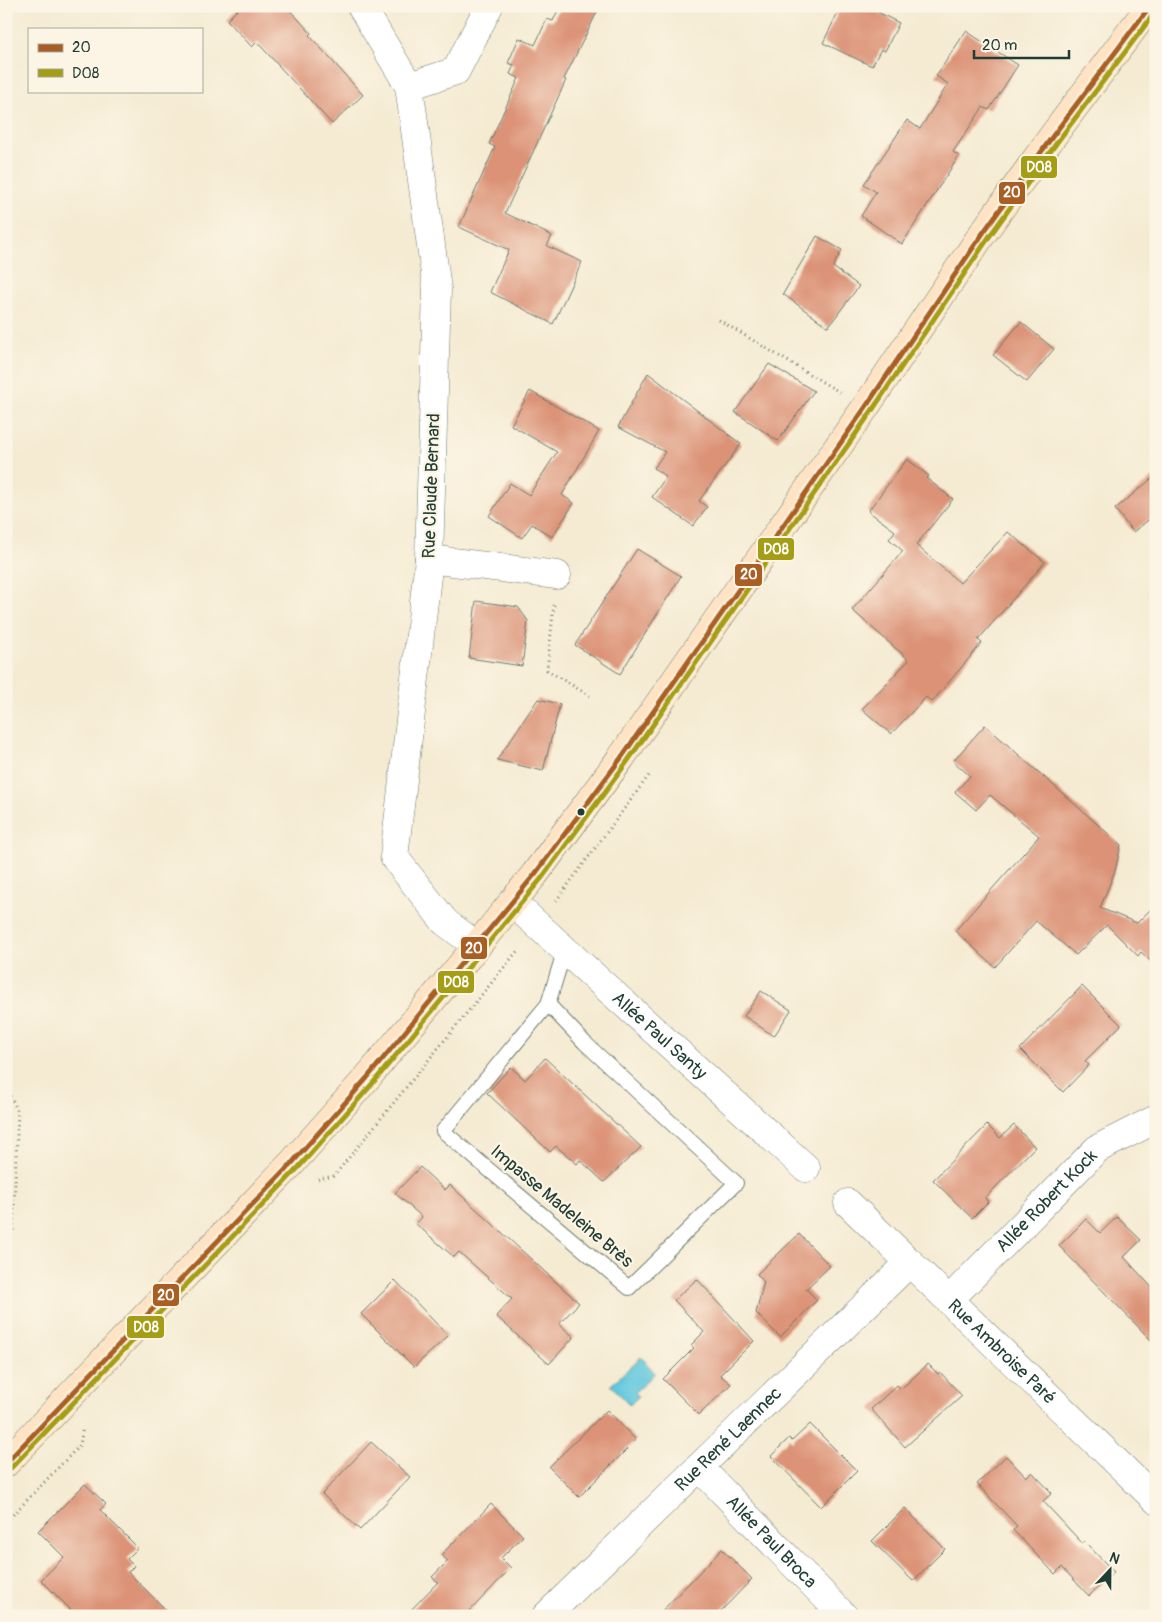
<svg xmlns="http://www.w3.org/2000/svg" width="1162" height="1622" viewBox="0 0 1162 1622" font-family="Pangolin,sans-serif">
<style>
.water{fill:#60c7dd;stroke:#408288}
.building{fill:#db9276}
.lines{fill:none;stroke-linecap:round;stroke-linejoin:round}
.lane-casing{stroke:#6a7a6c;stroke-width:16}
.street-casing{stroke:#6a7a6c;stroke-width:29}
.secondary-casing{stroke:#6a7a6c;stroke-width:29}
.path{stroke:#6a7a6c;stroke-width:3;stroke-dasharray:1 4;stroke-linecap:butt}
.lane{stroke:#fff;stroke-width:14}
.street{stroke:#fff;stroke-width:28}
.secondary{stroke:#fee4c5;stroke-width:28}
.bus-1-casing{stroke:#fcf5e5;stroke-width:9}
.bus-2-casing{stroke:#fcf5e5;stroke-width:9}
.bus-1{stroke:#a95f24;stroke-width:5}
.bus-2{stroke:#a59d15;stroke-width:5}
.bus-dot{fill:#1f3d34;stroke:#fcf5e5;stroke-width:2}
.labels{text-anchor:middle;stroke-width:4.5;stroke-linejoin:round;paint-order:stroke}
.street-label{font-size:18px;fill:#1f3d34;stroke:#fcf5e5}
.line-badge{stroke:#fcf5e5;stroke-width:2}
.badge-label{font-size:14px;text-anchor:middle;font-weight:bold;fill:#fff}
</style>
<rect width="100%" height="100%" fill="#fcf5e5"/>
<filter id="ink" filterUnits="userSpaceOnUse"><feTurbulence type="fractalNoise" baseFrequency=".02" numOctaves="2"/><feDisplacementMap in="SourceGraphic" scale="10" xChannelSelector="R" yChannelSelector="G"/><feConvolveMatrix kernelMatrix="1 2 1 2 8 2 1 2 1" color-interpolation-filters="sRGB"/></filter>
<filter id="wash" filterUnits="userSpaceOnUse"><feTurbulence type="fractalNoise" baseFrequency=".0096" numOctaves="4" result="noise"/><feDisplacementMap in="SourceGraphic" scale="20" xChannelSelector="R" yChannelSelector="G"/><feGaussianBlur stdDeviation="1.12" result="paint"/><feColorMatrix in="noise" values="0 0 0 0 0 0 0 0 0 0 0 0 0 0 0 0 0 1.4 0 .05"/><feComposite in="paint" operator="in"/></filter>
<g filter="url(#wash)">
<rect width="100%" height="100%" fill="#f5ebd3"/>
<!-- water -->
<path class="water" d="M 641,1357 L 655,1373 L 635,1392 L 638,1397 L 630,1405 L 611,1385 Z"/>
<g id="blocks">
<!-- building -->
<g class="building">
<path d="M 241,6 L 286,6 L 311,33 L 309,35 L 363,95 L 332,124 L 257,42 L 252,47 L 227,20 Z"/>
<path d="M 560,6 L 600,6 L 564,79 L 566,80 L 505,213 L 552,236 L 547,246 L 582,262 L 553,324 L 490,292 L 509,250 L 459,227 L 495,147 L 489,144 L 519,78 L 510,74 L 514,65 L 508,63 L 519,38 L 535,45 L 547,19 L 553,21 Z"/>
<path d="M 841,6 L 866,6 L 899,23 L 885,51 L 881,49 L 872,66 L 823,43 Z"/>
<path d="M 966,31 L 1018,65 L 989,110 L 983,107 L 953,152 L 959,156 L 902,244 L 861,216 L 876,192 L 864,184 L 907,120 L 920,129 L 948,84 L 936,76 Z"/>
<path d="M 817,236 L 842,250 L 833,267 L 859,286 L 828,327 L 783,294 Z"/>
<path d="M 1021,322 L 1054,349 L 1027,382 L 993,355 Z"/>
<path d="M 769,364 L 814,391 L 778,441 L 735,412 Z"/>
<path d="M 648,373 L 741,444 L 699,501 L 707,507 L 693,526 L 652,497 L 666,477 L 654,468 L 665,452 L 618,427 Z"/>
<path d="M 530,391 L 599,431 L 562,495 L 574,503 L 552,537 L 532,524 L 522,538 L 489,516 L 510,483 L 529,495 L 557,452 L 511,425 Z"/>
<path d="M 907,459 L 929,476 L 926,478 L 953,499 L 916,545 L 960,583 L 1008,532 L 1045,562 L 978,640 L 982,643 L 932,702 L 926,697 L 891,734 L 862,709 L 909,660 L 852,610 L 903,551 L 889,539 L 895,531 L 868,511 Z"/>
<path d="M 1156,475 L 1156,514 L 1133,532 L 1115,509 Z"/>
<path d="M 637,549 L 681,576 L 620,674 L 575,645 Z"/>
<path d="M 476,601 L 518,607 L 528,621 L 522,666 L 469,658 Z"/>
<path d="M 538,699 L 560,704 L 543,771 L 497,760 Z"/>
<path d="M 985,725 L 1121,845 L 1115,871 L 1100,908 L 1137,923 L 1156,904 L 1156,966 L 1141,952 L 1138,956 L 1107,925 L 1076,955 L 1036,921 L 995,967 L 955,931 L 1039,836 L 990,795 L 976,810 L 955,792 L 970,776 L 953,761 Z"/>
<path d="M 1082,986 L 1121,1025 L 1085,1061 L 1089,1065 L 1063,1092 L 1020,1049 Z"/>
<path d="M 761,991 L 791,1010 L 774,1036 L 744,1016 Z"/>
<path d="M 545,1058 L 641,1147 L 604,1182 L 580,1160 L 577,1164 L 556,1146 L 550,1152 L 487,1093 L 511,1067 L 525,1080 Z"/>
<path d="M 987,1125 L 1000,1138 L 1014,1125 L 1035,1147 L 985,1198 L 988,1202 L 972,1218 L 933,1180 Z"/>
<path d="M 420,1167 L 445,1190 L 450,1185 L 579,1303 L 559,1324 L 574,1337 L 549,1364 L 496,1316 L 512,1299 L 459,1252 L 454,1257 L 416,1224 L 422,1217 L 395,1193 Z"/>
<path d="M 1117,1217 L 1141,1240 L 1124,1257 L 1156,1292 L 1156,1345 L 1059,1246 L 1086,1219 L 1100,1233 Z"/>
<path d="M 799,1234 L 830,1266 L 806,1289 L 817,1300 L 780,1337 L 756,1313 L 764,1282 L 757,1274 Z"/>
<path d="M 697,1279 L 754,1341 L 720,1375 L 731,1384 L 699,1415 L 663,1379 L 694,1348 L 691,1345 L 704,1332 L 674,1300 Z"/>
<path d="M 395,1280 L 448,1336 L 414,1367 L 361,1314 Z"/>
<path d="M 928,1364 L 938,1374 L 940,1372 L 962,1396 L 905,1447 L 871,1409 L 897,1385 L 901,1389 Z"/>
<path d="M 607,1410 L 636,1440 L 579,1497 L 549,1467 Z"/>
<path d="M 810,1424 L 857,1471 L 821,1507 L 771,1456 L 789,1438 L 792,1441 Z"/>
<path d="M 371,1442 L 410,1477 L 360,1530 L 322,1494 Z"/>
<path d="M 1006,1456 L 1026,1477 L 1032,1472 L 1052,1493 L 1043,1501 L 1082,1543 L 1084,1541 L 1114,1572 L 1089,1596 L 1062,1567 L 1055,1574 L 1013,1530 L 1017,1526 L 977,1484 Z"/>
<path d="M 85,1484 L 106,1504 L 100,1510 L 138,1548 L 127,1559 L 134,1566 L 128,1572 L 172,1616 L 77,1616 L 41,1580 L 64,1557 L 38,1531 Z"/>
<path d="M 491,1504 L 523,1536 L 501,1558 L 511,1568 L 465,1616 L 405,1616 L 438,1582 L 432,1577 L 448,1561 L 441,1555 Z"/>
<path d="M 905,1508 L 945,1549 L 913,1581 L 872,1541 Z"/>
<path d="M 722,1549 L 752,1579 L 716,1616 L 657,1616 Z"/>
</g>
</g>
</g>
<g filter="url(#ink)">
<use href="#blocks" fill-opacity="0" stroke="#6a7a6c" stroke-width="1"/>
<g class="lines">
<defs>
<path id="lane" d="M 548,1004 L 585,1043 L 736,1183 L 629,1288 L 443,1131 L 548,1004 L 565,949"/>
<g id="street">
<path d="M 361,6 L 409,86 L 437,289 L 429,559 L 394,857 L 445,922 L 477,946"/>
<path d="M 409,86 L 456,71 L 489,6"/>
<path d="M 429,559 L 557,575"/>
<path id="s1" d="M 512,902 L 806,1168"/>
<path id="s2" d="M 848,1203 L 1156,1500"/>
<path id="s3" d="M 949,1300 L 1097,1149 L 1156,1119"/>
<path id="s4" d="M 699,1467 L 844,1616"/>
<path id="s5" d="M 546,1616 L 910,1262"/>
</g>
<path id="secondary" d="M 6,1463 L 292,1163 L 367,1078 L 477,946 L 535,874 L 621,758 L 865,408 L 983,233 L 1052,137 L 1150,6"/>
</defs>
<!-- lane casing -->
<use href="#lane" class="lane-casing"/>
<!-- street casing -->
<use href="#street" class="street-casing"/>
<!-- secondary casing -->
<use href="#secondary" class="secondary-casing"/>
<!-- path -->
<g class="path">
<path d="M 719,320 L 841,393"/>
<path d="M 554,605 L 547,670 L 590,696"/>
<path d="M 556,901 L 650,774"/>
<path d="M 6,1087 L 18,1112 L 13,1230 L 6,1247"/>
<path d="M 318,1179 L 334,1176 L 519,949"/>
<path d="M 6,1522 L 80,1445 L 83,1427"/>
</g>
<!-- lane -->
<use href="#lane" class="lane"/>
<!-- street -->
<use href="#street" class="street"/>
<!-- secondary -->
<use href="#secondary" class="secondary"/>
<defs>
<path id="bus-1" d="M 6,1463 L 292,1163 L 367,1078 L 535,874 L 621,758 L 865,408 L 983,233 L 1052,137 L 1150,6"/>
<path id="bus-2" d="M 11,1468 L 298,1168 L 373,1083 L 541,879 L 627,762 L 871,412 L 989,237 L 1058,141 L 1156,11"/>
</defs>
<!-- bus-1 casing -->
<use href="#bus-1" class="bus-1-casing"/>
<!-- bus-2 casing -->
<use href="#bus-2" class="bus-2-casing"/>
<!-- bus-1 -->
<use href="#bus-1" class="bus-1"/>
<!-- bus-2 -->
<use href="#bus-2" class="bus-2"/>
</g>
</g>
<!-- markers -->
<circle class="bus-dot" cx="581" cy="812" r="4.5"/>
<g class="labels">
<!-- street labels -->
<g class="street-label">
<text transform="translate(431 486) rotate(-88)" y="6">Rue Claude Bernard</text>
<text dy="6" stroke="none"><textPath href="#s1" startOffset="199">Allée Paul Santy</textPath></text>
<text dy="6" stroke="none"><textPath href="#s3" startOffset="139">Allée Robert Kock</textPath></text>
<text transform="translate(562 1206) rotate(40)" y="6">Impasse Madeleine Brès</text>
<text dy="6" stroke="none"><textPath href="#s2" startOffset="214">Rue Ambroise Paré</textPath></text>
<text dy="6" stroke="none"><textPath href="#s5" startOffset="254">Rue René Laennec</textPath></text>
<text dy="6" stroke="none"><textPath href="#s4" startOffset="104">Allée Paul Broca</textPath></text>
</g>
</g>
<g class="line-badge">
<rect x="1020" y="155" width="38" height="24" rx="5" fill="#a59d15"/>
<rect x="998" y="181" width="28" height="24" rx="5" fill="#a95f24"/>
<rect x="757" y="537" width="38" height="24" rx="5" fill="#a59d15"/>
<rect x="734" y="563" width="29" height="24" rx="5" fill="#a95f24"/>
<rect x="460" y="936" width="28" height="24" rx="5" fill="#a95f24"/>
<rect x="437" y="970" width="38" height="24" rx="5" fill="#a59d15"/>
<rect x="152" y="1283" width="28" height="24" rx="5" fill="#a95f24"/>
<rect x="126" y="1315" width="39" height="24" rx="5" fill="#a59d15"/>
</g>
<g class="badge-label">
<text x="1039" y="172">D08</text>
<text x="1012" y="197">20</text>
<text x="776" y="554">D08</text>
<text x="749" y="579">20</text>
<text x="474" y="953">20</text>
<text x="456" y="987">D08</text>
<text x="166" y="1300">20</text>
<text x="146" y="1332">D08</text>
</g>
<!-- margin -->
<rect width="1162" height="1622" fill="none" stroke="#fcf5e5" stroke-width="25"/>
<!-- legend -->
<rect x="28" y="28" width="175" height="65" fill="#fcf5e5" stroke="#a4ab9e"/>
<rect x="38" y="44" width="25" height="8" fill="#a95f24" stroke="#a4ab9e"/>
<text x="72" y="52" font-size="15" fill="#1f3d34">20</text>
<rect x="38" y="69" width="25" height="8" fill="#a59d15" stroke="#a4ab9e"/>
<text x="72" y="78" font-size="15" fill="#1f3d34">D08</text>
<!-- north arrow -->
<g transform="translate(1110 1570) rotate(22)" stroke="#fcf5e5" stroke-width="4" paint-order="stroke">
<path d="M0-4L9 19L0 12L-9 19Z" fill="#1f3d34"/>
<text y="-8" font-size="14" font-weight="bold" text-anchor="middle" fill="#1f3d34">N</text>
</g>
<!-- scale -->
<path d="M974 50v8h95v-8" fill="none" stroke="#1f3d34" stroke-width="2.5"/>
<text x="982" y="50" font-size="15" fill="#1f3d34" stroke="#fcf5e5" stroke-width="4" paint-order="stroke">20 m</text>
</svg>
